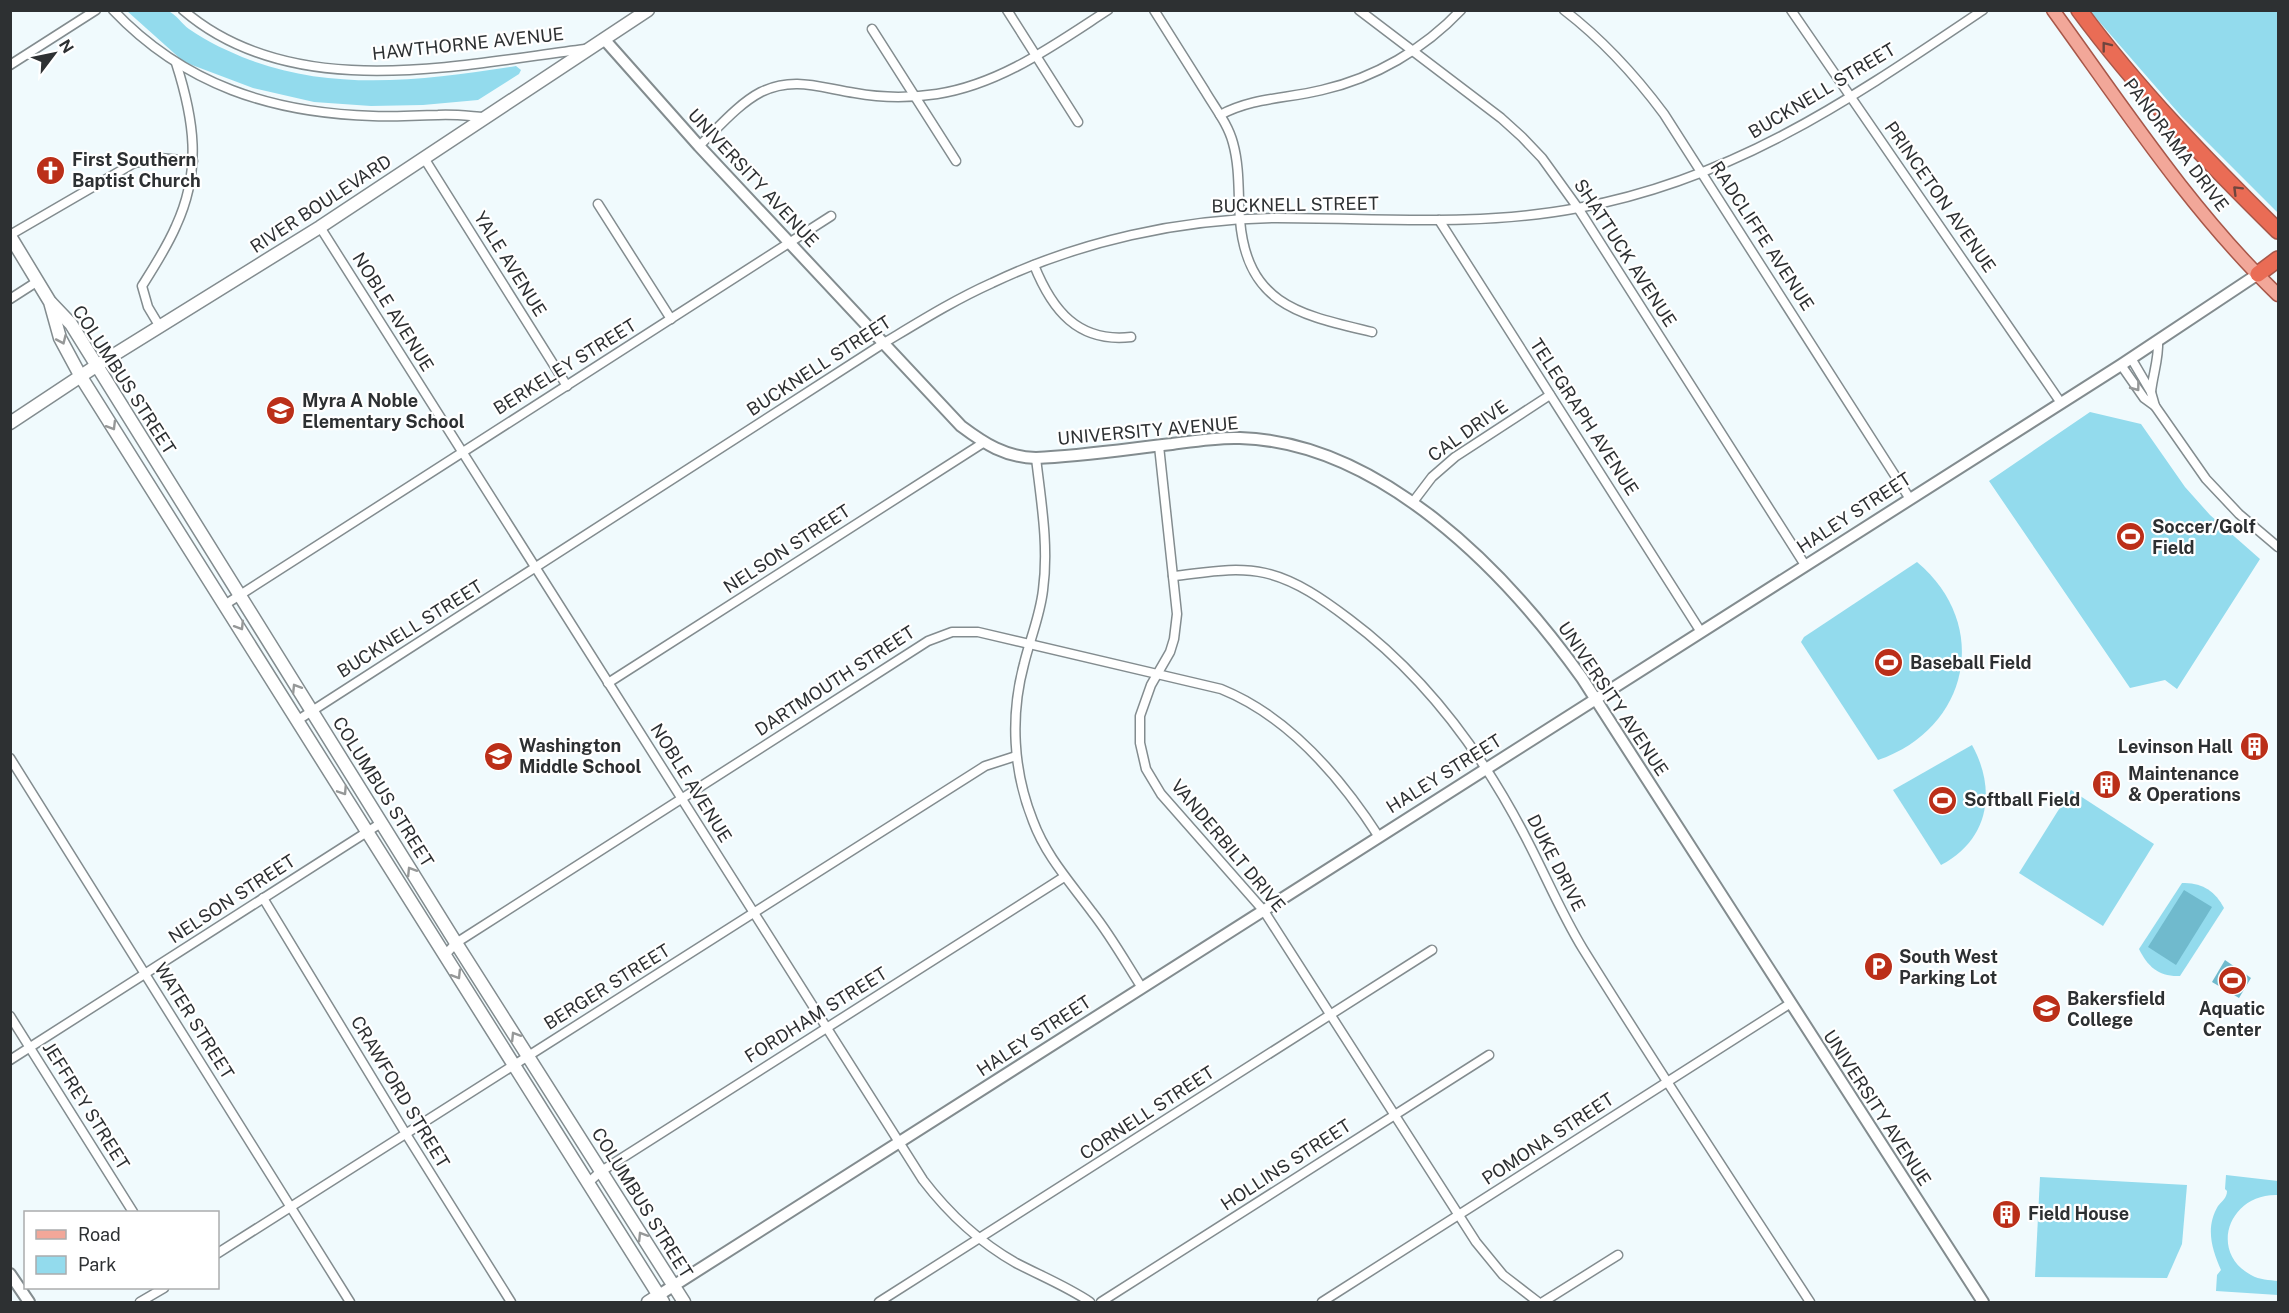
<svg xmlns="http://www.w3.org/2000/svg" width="2289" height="1313" viewBox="0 0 2289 1313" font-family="'Public Sans',sans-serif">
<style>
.green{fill:#93dbed}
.water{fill:#70bacd}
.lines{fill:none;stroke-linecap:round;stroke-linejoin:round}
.minor-casing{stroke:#838c8f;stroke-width:11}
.tertiary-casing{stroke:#838c8f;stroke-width:14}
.secondary-casing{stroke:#838c8f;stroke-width:15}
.primary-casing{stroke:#a85749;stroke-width:15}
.motorway-casing{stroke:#a85749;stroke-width:18}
.minor{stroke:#fff;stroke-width:8}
.tertiary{stroke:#fff;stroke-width:10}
.secondary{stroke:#fff;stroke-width:12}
.primary{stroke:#f2a799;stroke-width:12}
.motorway{stroke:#ea6c55;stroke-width:15}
.oneway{stroke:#6f453e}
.oneway2{stroke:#969898}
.labels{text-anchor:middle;stroke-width:4.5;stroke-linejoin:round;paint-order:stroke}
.street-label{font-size:18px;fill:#2d3032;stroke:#fff}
.poi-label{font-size:18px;font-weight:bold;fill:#2d3032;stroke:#fff;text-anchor:start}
</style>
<rect width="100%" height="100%" fill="#f0fafd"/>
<!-- green -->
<g class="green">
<path d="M 127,11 C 137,11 161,8 168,11 C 176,14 182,24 189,29 C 208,42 229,52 250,60 C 336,92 427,80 516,66 L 521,70 L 519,74 L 478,100 L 423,105 L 371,106 L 314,102 L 253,88 L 184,62 Z"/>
<path d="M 2090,11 L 2278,11 L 2278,213 L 2182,117 Z"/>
<path d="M 2090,412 L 2141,424 L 2185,487 L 2210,515 L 2260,559 L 2177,689 L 2165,680 L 2130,688 L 1989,481 Z"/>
<path d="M 1917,562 C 1992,625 1969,729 1878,760 L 1801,642 L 1804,637 Z"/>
<path d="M 1972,745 C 1997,790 1989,840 1941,865 L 1893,790 Z"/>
<path d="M 2071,790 L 2154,844 L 2103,926 L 2019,873 Z"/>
<path d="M 2182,883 C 2202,882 2215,891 2224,908 L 2180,976 C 2159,977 2148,967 2139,949 Z"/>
<path d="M 2226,1175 L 2278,1181 L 2278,1195 C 2229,1193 2208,1252 2251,1275 C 2260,1280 2269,1280 2278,1281 L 2278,1295 L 2216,1291 L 2217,1275 L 2221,1270 C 2212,1249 2205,1228 2218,1206 C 2222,1201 2227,1198 2227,1191 L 2225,1189 Z"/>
<path d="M 2040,1177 L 2187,1185 L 2182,1244 L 2167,1278 L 2035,1277 Z"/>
</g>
<!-- water -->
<g class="water">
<path d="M 2184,890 L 2212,907 L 2176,965 L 2148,947 Z"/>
<path d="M 2225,960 L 2251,978 L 2239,998 L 2212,982 Z"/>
</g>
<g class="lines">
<defs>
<g id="minor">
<path d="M 113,10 C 184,85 272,113 373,116 C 395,117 416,115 438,115 C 453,114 469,116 484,117"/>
<path d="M 183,10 C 292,104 458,65 585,49"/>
<path d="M 1007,10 L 1078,122"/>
<path d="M 1154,10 C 1171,37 1188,64 1205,91 C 1215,108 1228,124 1233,143 C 1240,168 1238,195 1240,220 C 1247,306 1302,315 1372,332"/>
<path d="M 1359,10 L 1501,118 L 1522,137 L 1542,158 L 1578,208 L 1805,565"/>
<path d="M 1564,10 C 1603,40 1635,75 1664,114 L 1910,499"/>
<path d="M 1791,10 L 2061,403"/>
<path d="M 872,29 L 956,161"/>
<path d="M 10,65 L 96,10"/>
<path d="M 1220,115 C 1254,97 1286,99 1322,90 C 1375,78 1424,49 1461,10"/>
<path d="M 699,146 C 718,128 738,104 761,92 C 794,76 821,88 855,93 C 882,98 910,98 937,94 C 1001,84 1054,45 1108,10"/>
<path d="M 424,158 L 567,386"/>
<path d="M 598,204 L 671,319"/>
<path d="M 1439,220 L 1701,632"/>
<path d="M 320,227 L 923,1180 C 949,1214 979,1242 1016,1263 C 1041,1276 1066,1286 1090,1302"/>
<path d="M 10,235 L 134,163 L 159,158 L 193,161"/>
<path d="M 1034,265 C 1052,310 1078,343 1131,337"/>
<path d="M 10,299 L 38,281"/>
<path d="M 160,327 L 148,307 L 142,286 C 154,267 167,247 176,226 C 202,170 194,119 176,63"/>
<path d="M 2131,358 L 2151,392 L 2155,406 L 2206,479 L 2239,514 L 2278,547"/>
<path d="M 2121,365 L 2144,398 L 2155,406"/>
<path d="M 2151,392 C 2153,374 2159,358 2158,341"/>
<path d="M 1159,446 L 1177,614 L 1174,639 L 1170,652 L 1151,685 L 1140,716 L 1140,743 L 1146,769 L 1161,794 L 1264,911 L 1476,1242 L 1503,1275 L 1538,1302"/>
<path d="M 1036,458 C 1041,501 1049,546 1043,590 C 1040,616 1030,639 1024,664 C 1010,716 1013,771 1033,821 C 1046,856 1070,882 1092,912 C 1111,936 1126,963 1142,988"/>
<path d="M 1413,502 L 1432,477 L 1455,457 L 1550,395"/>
<path d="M 1173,576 C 1203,573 1234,566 1265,573 C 1296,580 1324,600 1349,619 C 1424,675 1482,753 1525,836 C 1545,874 1561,913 1583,949 C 1657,1068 1734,1185 1810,1302"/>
<path d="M 226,604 L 831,216"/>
<path d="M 608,683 L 983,443"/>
<path d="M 298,720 L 884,343 C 919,322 954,300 992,283 C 1080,241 1180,219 1277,218 C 1378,218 1478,227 1578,208 C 1736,179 1852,98 1983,10"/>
<path d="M 10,758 L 350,1302"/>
<path d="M 263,898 L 406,1134 L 511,1302"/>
<path d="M 445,955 L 456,943 L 928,641 L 952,632 L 978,632 L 1221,689 C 1288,716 1341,778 1379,837"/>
<path d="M 10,1016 L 133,1212"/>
<path d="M 10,1060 L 381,823"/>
<path d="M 588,1183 L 600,1172 L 1064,877"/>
<path d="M 218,1253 L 985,766 L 1016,756"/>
<path d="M 140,1302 L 164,1288"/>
<path d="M 879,1302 L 1432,950"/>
<path d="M 1101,1302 L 1489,1055"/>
<path d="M 1322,1302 L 1791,1003"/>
<path d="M 1543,1302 L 1618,1255"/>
</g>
<g id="tertiary">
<path d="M 604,39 L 699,146 L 961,426 C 985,444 1005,457 1036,458 C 1081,456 1127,449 1172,444 C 1194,441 1217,437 1240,438 C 1380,442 1505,570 1582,678 L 1983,1302"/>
<path d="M 10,1274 L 29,1302"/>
<path d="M 659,1295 L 2121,365 L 2258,274"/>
</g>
<g id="secondary">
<path d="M 10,236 L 50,302 L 60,338 L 81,377 L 663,1302"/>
<path d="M 51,303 L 71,324 L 456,943 L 684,1302"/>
<path d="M 10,423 L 96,366 L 320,227 L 648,10"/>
<path d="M 648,1302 L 659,1295"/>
</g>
<path id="primary" d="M 2053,10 C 2124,108 2191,211 2278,295"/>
<g id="motorway">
<path d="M 2079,10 C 2138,90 2208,162 2278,231"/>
<path d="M 2258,274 L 2278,259"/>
</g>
</defs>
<!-- minor casing -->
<use href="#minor" class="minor-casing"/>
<!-- tertiary casing -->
<use href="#tertiary" class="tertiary-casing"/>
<!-- secondary casing -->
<use href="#secondary" class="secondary-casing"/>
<!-- primary casing -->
<use href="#primary" class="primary-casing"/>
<!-- motorway casing -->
<use href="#motorway" class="motorway-casing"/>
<!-- minor -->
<use href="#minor" class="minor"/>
<!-- tertiary -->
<use href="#tertiary" class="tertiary"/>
<!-- secondary -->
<use href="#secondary" class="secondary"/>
<!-- primary -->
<use href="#primary" class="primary"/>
<!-- motorway -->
<use href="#motorway" class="motorway"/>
</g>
<!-- one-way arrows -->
<defs><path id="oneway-chevron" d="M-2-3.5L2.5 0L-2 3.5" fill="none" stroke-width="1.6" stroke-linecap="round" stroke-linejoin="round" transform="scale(1.5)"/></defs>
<g class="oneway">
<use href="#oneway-chevron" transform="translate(2106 46) rotate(-128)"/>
<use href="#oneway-chevron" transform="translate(2237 190) rotate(-135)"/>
</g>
<g class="oneway2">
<use href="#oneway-chevron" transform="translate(62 340) rotate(66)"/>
<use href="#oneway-chevron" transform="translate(2136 387) rotate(53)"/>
<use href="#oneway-chevron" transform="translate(112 426) rotate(59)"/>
<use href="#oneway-chevron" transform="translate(240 626) rotate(58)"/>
<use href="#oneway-chevron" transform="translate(296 688) rotate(-122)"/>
<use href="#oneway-chevron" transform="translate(343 791) rotate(57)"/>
<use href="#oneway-chevron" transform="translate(411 871) rotate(-122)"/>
<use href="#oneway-chevron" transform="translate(457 975) rotate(58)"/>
<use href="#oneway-chevron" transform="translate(515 1036) rotate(-122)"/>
<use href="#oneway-chevron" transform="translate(642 1236) rotate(-122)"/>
</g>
<!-- icons -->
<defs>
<symbol id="church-disc" viewBox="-11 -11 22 22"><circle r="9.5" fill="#bb2f19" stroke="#fff"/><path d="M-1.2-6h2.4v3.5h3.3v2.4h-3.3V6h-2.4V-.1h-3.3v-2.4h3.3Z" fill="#fff"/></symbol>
<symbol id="school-disc" viewBox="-11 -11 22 22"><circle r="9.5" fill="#bb2f19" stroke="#fff"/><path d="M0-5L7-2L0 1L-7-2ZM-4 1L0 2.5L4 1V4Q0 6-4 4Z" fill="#fff"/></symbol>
<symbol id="stadium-disc" viewBox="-11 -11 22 22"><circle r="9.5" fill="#bb2f19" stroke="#fff"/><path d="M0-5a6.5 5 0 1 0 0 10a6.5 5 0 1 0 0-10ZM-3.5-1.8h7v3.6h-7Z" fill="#fff"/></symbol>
<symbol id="building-disc" viewBox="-11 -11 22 22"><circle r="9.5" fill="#bb2f19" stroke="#fff"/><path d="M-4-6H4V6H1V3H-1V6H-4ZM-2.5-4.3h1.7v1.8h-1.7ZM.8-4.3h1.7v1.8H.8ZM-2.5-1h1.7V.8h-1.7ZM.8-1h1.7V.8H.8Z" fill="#fff"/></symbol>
<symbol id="parking-disc" viewBox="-11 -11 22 22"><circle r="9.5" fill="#bb2f19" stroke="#fff"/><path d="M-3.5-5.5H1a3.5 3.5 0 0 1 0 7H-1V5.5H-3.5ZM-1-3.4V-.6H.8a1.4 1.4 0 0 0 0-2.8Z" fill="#fff"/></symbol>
<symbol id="university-disc" viewBox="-11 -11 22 22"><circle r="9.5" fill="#bb2f19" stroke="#fff"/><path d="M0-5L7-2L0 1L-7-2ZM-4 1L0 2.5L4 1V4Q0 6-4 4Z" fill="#fff"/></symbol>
</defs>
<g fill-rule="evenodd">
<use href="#church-disc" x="34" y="154" width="33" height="33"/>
<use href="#school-disc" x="264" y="394" width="33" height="33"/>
<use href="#stadium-disc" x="2114" y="520" width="33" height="33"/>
<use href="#stadium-disc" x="1872" y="646" width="33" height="33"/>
<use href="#building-disc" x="2238" y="730" width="33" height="33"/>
<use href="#school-disc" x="482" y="740" width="33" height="33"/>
<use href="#building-disc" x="2090" y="768" width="33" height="33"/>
<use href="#stadium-disc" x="1926" y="784" width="33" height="33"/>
<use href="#parking-disc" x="1862" y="950" width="33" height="33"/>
<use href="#stadium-disc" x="2216" y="964" width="33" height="33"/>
<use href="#university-disc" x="2030" y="992" width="33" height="33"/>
<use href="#building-disc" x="1990" y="1198" width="33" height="33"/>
</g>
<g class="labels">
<!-- street labels -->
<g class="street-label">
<text transform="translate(468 44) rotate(-6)" y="6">HAWTHORNE AVENUE</text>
<text transform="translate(1822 91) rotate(-31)" y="6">BUCKNELL STREET</text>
<text transform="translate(2176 145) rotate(53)" y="6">PANORAMA DRIVE</text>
<text transform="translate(753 178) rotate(47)" y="6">UNIVERSITY AVENUE</text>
<text transform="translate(1940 197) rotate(55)" y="6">PRINCETON AVENUE</text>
<text transform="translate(321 204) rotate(-33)" y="6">RIVER BOULEVARD</text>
<text transform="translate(1295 205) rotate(-1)" y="6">BUCKNELL STREET</text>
<text transform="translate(1762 236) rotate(57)" y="6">RADCLIFFE AVENUE</text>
<text transform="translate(1625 253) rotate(57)" y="6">SHATTUCK AVENUE</text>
<text transform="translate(510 264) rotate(58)" y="6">YALE AVENUE</text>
<text transform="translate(393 312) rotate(58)" y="6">NOBLE AVENUE</text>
<text transform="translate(819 366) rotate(-33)" y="6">BUCKNELL STREET</text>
<text transform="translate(565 367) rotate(-32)" y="6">BERKELEY STREET</text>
<text transform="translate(124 380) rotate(57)" y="6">COLUMBUS STREET</text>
<text transform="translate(1584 417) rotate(57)" y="6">TELEGRAPH AVENUE</text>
<text transform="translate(1148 431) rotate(-5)" y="6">UNIVERSITY AVENUE</text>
<text transform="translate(1468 431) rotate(-35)" y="6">CAL DRIVE</text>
<text transform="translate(1854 513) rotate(-33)" y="6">HALEY STREET</text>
<text transform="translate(787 549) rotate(-33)" y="6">NELSON STREET</text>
<text transform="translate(410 629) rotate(-32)" y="6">BUCKNELL STREET</text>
<text transform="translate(835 681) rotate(-33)" y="6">DARTMOUTH STREET</text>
<text transform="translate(1613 699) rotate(56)" y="6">UNIVERSITY AVENUE</text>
<text transform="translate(1444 774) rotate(-32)" y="6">HALEY STREET</text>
<text transform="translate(691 783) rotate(58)" y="6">NOBLE AVENUE</text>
<text transform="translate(383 792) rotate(58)" y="6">COLUMBUS STREET</text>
<text transform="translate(1228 846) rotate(50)" y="6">VANDERBILT DRIVE</text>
<text transform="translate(1556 863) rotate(63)" y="6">DUKE DRIVE</text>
<text transform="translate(232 899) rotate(-33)" y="6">NELSON STREET</text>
<text transform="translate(607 987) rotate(-32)" y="6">BERGER STREET</text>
<text transform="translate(816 1015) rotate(-32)" y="6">FORDHAM STREET</text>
<text transform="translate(194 1021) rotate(58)" y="6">WATER STREET</text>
<text transform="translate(1034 1036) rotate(-33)" y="6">HALEY STREET</text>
<text transform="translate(400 1092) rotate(59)" y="6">CRAWFORD STREET</text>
<text transform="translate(86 1106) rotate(58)" y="6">JEFFREY STREET</text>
<text transform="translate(1877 1108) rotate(57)" y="6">UNIVERSITY AVENUE</text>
<text transform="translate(1147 1113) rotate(-33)" y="6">CORNELL STREET</text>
<text transform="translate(1548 1139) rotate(-33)" y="6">POMONA STREET</text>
<text transform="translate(1286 1165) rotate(-33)" y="6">HOLLINS STREET</text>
<text transform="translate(642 1203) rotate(58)" y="6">COLUMBUS STREET</text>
</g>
<!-- poi labels -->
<g class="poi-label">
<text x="72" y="166">First Southern<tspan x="72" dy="21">Baptist Church</tspan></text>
<text x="302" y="407">Myra A Noble<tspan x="302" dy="21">Elementary School</tspan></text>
<text x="2152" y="533">Soccer/Golf<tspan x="2152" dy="21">Field</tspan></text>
<text x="1910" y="669">Baseball Field</text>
<text x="519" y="752">Washington<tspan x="519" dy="21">Middle School</tspan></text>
<text x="2233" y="753" text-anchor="end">Levinson Hall</text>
<text x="2128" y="780">Maintenance<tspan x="2128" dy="21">&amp; Operations</tspan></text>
<text x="1964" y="806">Softball Field</text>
<text x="1899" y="963">South West<tspan x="1899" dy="21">Parking Lot</tspan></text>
<text x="2067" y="1005">Bakersfield<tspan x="2067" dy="21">College</tspan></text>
<text x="2232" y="1015" text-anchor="middle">Aquatic<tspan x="2232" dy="21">Center</tspan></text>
<text x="2028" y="1220">Field House</text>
</g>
</g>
<!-- border -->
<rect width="2289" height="1313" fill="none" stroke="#2d3032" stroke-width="24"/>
<!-- legend -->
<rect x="24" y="1211" width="195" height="78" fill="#ffffff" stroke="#abacad" stroke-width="1.5"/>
<rect x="36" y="1230" width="30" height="9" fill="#f2a799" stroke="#abacad" stroke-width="1.5"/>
<text x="78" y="1241" font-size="18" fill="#2d3032">Road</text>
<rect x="36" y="1256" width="30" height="18" fill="#93dbed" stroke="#abacad" stroke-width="1.5"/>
<text x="78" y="1271" font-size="18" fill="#2d3032">Park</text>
<!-- north arrow -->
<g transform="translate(54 54) rotate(58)" stroke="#ffffff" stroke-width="4.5" paint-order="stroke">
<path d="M0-4.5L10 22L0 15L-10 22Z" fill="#2d3032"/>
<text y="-9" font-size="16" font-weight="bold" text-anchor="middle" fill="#2d3032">N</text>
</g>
</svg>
